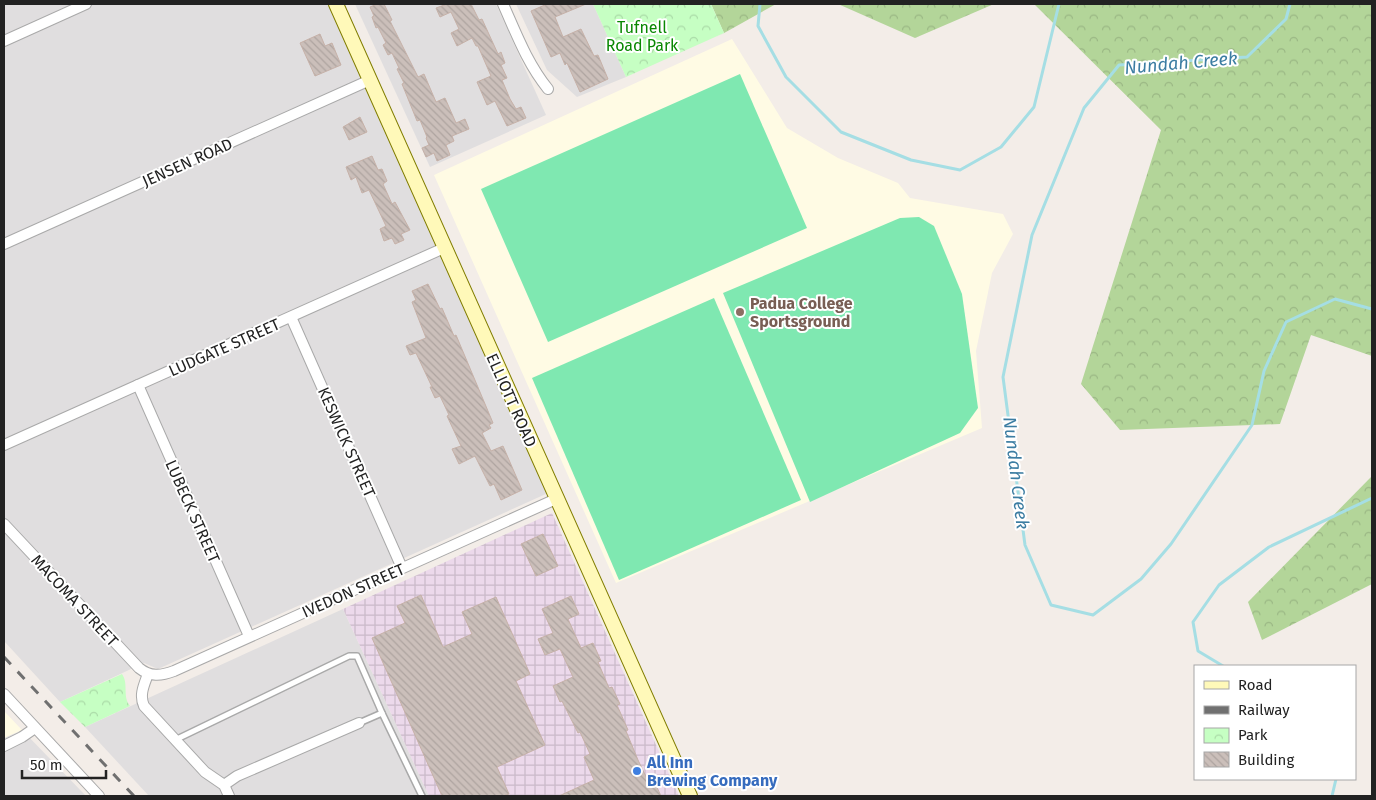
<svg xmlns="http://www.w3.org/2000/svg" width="1376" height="800" viewBox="0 0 1376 800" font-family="'Fira Sans',sans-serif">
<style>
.residential{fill:#e0dedf}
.industrial{fill:url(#industrial-grid)}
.education{fill:#fffbe4}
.forest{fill:url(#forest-crowns)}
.park{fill:url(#park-crowns)}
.pitch{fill:#7fe8b1}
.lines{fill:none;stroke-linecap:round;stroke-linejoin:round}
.stream{stroke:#a5dee4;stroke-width:3}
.building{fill:url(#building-back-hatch);stroke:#c6b1a8}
.lane-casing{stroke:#a9a9a9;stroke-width:8}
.street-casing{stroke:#a9a9a9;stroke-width:12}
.secondary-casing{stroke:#817d00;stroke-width:16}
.lane{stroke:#fff;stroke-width:5}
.street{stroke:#fff;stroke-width:10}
.secondary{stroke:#fff9b9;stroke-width:14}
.rail{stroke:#707070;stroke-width:3;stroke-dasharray:10 10;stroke-linecap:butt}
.education-dot{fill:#8d6e63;stroke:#fff;stroke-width:2}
.shop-dot{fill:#3f7fe0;stroke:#fff;stroke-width:2}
.labels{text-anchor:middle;stroke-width:4;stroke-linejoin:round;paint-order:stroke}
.park-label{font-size:16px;fill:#098802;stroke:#fff}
.street-label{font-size:16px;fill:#222;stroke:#fff}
.education-label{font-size:16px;font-weight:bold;fill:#785e54;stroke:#fff;text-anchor:start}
.shop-label{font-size:16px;font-weight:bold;fill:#366cbe;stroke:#fff;text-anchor:start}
.water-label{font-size:18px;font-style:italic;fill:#3c7da2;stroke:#fff}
</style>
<defs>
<pattern id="industrial-grid" width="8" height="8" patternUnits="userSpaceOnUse" patternTransform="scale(1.25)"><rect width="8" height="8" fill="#ecd9eb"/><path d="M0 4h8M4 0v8" fill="none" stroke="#cabac9"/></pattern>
<pattern id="forest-crowns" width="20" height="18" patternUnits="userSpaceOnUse" patternTransform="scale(1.25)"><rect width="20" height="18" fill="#b3d599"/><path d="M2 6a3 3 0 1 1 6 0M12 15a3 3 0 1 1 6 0" fill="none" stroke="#9ab784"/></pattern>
<pattern id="park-crowns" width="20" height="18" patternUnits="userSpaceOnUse" patternTransform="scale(1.25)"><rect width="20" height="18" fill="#c6ffc3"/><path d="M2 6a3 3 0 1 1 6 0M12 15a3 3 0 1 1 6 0" fill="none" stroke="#aadaa7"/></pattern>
<pattern id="building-back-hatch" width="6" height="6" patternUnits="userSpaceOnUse" patternTransform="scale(1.25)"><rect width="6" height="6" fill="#cbbfba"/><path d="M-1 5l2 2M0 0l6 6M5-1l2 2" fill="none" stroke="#aea4a0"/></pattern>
</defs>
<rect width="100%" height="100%" fill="#f3ede8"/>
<!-- residential -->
<g class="residential">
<path d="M 4,4 L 328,4 L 548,493 L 158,669 L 144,663 L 60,702 L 4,641 Z"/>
<path d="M 355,4 L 496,4 L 546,115 L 430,167 Z"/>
<path d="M 516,4 L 593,4 L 626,77 L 577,97 L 547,70 Z"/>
<path d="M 343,609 L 429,796 L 149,796 L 85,727 Z"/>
<path d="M 22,730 L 86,796 L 4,796 L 4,738 Z"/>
</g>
<!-- industrial -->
<path class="industrial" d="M 552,513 L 679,796 L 429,796 L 343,609 Z"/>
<!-- education -->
<g class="education">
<path d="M 732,39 L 787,128 L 838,158 L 898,183 L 910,198 L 1003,214 L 1013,234 L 992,273 L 976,351 L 982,428 L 616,583 L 434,175 Z"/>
<path d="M 4,711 L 22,730 L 4,738 Z"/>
</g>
<!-- forest -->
<g class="forest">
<path d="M 711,4 L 776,4 L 717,37 L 724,33 Z"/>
<path d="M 838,4 L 994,4 L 915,38 Z"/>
<path d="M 1034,4 L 1372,4 L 1372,356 L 1311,335 L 1280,424 L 1120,430 L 1081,384 L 1161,130 Z"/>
<path d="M 1372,476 L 1372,584 L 1262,640 L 1248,602 Z"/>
</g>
<!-- park -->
<g class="park">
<path d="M 593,4 L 711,4 L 724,33 L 626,77 Z"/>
<path d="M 122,674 C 129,684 122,696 130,706 L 85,727 L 60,702 Z"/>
</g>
<!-- pitch -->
<g class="pitch">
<path d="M 740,74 L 807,228 L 548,342 L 481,189 Z"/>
<path d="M 919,217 L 934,226 L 962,294 L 978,408 L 960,433 L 810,502 L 723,293 L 900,218 Z"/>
<path d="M 714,298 L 801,500 L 619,580 L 532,378 Z"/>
</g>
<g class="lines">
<!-- stream -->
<g class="stream">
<path d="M 760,4 L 758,26 L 786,77 L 841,132 L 911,160 L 960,170 L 1001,147 L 1034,107 L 1059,4"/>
<path d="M 1290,4 L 1286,19 L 1247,57 L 1119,65 L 1084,108 L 1032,235 L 1003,377 L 1025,545 L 1051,605 L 1093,615 L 1141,579 L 1171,544 L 1252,425 L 1264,371 L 1286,322 L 1335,299 L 1372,309"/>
<path d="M 1223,666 L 1198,651 L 1193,622 L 1219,585 L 1269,547 L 1372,498"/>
<path d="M 1332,796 L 1336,779"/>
</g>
</g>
<!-- building -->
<g class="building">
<path d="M 377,4 L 384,4 L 392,20 L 390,21 L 418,77 L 424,74 L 436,102 L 445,98 L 456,123 L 465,119 L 469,129 L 452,136 L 454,141 L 446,145 L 450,155 L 437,161 L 434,153 L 426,157 L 422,148 L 429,145 L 426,138 L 427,137 L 420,120 L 417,121 L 413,111 L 402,84 L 404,83 L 397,69 L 399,68 L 392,53 L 388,55 L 383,45 L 386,43 L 378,27 L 376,28 L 372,17 L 374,16 L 370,7 Z"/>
<path d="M 447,4 L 471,4 L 479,20 L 482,19 L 498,54 L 501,52 L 505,63 L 501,65 L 507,78 L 502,80 L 510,99 L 516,109 L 521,107 L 526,118 L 507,126 L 495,101 L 487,105 L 477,82 L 491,76 L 478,46 L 476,46 L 472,38 L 457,46 L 451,33 L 459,29 L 451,12 L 440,17 L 436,8 Z"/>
<path d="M 547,4 L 586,4 L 555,17 L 563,37 L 581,29 L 594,56 L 598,55 L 608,79 L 580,92 L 567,63 L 565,65 L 560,53 L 551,57 L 531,11 Z"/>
<path d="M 320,34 L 325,46 L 332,43 L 341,65 L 315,76 L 300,43 Z"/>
<path d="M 360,117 L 367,132 L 349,140 L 343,127 Z"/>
<path d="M 372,156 L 378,170 L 382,169 L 387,181 L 383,184 L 392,204 L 395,202 L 410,230 L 401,234 L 404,240 L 395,244 L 392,238 L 384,241 L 380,229 L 386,226 L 369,190 L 362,193 L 356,177 L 351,180 L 346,167 Z"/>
<path d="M 428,284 L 440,309 L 442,308 L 454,336 L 456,335 L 493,423 L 489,425 L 491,428 L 482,433 L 491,451 L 503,446 L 522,490 L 501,500 L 494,484 L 490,486 L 475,456 L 459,464 L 452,449 L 461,446 L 447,416 L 449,415 L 440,396 L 435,398 L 430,387 L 432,387 L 416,353 L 410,355 L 406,346 L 426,338 L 412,302 L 416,300 L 412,291 Z"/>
<path d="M 543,534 L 558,566 L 536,576 L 521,544 Z"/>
<path d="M 421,595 L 443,647 L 472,634 L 462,612 L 496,597 L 530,674 L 516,681 L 545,745 L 497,767 L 509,794 L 503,796 L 442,796 L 372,638 L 405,623 L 397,606 Z"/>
<path d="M 571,596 L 579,614 L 568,619 L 581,648 L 593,643 L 601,661 L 598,662 L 609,688 L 612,687 L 620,704 L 617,705 L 628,730 L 626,731 L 638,760 L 650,785 L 655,783 L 661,796 L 559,796 L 594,780 L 584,757 L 590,754 L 580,732 L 578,733 L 562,701 L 560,702 L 553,686 L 573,677 L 560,649 L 545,655 L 538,639 L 553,633 L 542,609 Z"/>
</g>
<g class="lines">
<defs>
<g id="lane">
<path d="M 359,723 L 382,713 L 422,796"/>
<path d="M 175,740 L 349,656 L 357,656 L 382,713"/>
</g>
<g id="street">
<path d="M 503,4 C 516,33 527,63 548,89"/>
<path d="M 4,41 L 86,4"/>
<path d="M 4,244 L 370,80"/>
<path d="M 291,317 L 402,568"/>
<path d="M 138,385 L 249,636"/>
<path d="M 4,445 L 444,248"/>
<path d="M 4,524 L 139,668 C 150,677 161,676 174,671 L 556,499"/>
<path d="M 148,674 C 144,685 139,695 144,706 L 205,772 L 224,785 L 229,796"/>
<path d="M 4,694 L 99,796"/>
<path d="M 4,746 L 22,737 L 35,728"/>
<path d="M 224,785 L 237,776 L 359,723"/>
</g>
<path id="secondary" d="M 336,4 L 690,796"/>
</defs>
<!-- lane casing -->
<use href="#lane" class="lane-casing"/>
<!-- street casing -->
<use href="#street" class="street-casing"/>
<!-- secondary casing -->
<use href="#secondary" class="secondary-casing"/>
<!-- lane -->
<use href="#lane" class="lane"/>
<!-- street -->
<use href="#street" class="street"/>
<!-- secondary -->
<use href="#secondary" class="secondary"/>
<!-- rail -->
<path class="rail" d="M 4,657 L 134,796"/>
</g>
<!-- markers -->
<circle class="education-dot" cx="740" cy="312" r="5"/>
<circle class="shop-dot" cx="637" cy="771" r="5"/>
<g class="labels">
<!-- park labels -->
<g class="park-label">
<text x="642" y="33">Tufnell<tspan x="642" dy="18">Road Park</tspan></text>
</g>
<!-- street labels -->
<g class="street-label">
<text transform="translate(187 162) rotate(-24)" y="6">JENSEN ROAD</text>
<text transform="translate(224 347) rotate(-24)" y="6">LUDGATE STREET</text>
<text transform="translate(512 400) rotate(66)" y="6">ELLIOTT ROAD</text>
<text transform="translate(347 442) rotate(66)" y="6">KESWICK STREET</text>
<text transform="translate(193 511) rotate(66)" y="6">LUBECK STREET</text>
<text transform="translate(353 590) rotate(-24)" y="6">IVEDON STREET</text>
<text transform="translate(75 600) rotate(47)" y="6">MACOMA STREET</text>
</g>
<!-- education labels -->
<g class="education-label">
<text x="750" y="309">Padua College<tspan x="750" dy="18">Sportsground</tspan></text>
</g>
<!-- shop labels -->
<g class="shop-label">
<text x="647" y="768">All Inn<tspan x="647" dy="18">Brewing Company</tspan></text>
</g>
<!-- water labels -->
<g class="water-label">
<text transform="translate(1181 63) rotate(-5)" y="6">Nundah Creek</text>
<text transform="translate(1016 473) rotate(83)" y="6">Nundah Creek</text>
</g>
</g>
<!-- border -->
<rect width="1376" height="800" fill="none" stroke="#222222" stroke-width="10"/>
<!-- legend -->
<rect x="1194" y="665" width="162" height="115" fill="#ffffff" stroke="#a7a7a7"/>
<rect x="1204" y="681" width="25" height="8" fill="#fff9b9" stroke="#a7a7a7"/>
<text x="1238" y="690" font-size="15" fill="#222222">Road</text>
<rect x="1204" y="706" width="25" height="8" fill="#707070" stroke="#a7a7a7"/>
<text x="1238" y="715" font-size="15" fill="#222222">Railway</text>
<rect x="1204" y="728" width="25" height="15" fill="url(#park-crowns)" stroke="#a7a7a7"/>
<text x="1238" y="740" font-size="15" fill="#222222">Park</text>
<rect x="1204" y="752" width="25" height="15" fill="url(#building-back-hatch)" stroke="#a7a7a7"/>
<text x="1238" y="765" font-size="15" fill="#222222">Building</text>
<!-- scale -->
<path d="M22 770v8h84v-8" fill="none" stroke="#222222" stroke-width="2.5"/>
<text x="30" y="770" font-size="15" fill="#222222" stroke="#ffffff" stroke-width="4" paint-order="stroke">50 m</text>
</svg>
